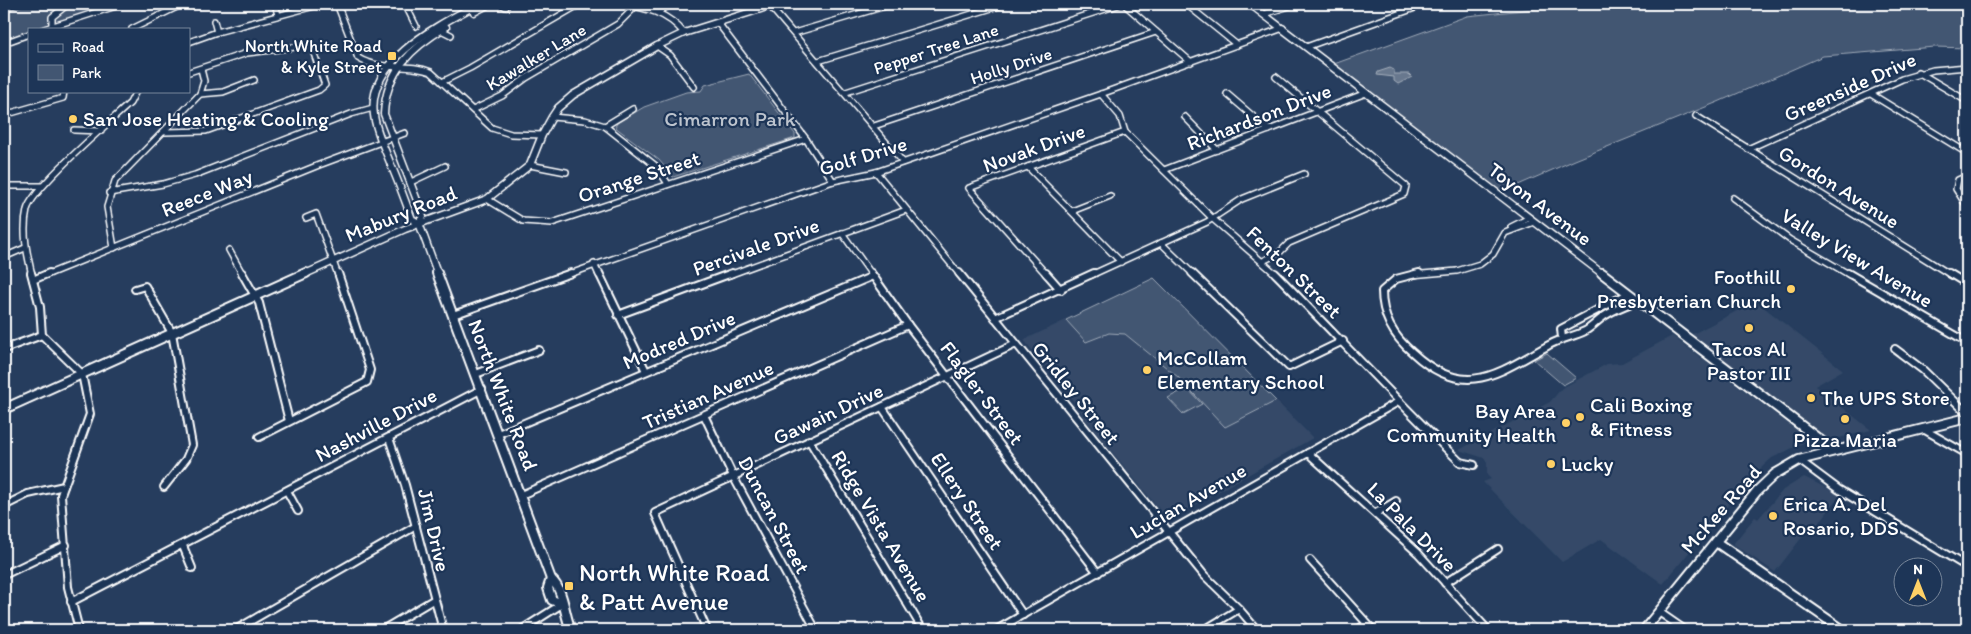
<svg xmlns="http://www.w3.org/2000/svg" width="1971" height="634" viewBox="0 0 1971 634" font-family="Itim,sans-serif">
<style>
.built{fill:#344a68}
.green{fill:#425672;stroke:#a0aab8}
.water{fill:#67788e;stroke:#a4aebb}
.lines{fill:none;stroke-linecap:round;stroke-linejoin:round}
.stream{stroke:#a4aebb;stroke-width:2}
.street-far1-casing{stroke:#fff;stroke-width:8}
.street-casing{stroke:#fff;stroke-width:10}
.secondary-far1-casing{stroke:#fff;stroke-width:9}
.secondary-casing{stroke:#fff;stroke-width:12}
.street-far1{stroke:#1d3557;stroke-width:5}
.street{stroke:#1d3557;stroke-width:6}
.secondary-far1{stroke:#1d3557;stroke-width:6}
.secondary{stroke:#1d3557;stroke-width:8}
.poi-dot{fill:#ffd166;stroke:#1d3557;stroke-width:2}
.labels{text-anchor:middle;stroke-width:4.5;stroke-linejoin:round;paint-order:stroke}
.far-poi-label{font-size:18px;fill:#fff;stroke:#1d3557;text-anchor:end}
.far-street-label{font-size:18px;fill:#fff;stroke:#1d3557}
.street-label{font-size:21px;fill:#fff;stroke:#1d3557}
.poi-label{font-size:21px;fill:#fff;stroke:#1d3557;text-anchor:start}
.park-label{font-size:21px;fill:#bdc4ce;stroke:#1d3557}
.near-poi-label{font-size:25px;fill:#fff;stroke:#1d3557;text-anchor:start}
</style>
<rect width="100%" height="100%" fill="#263d5e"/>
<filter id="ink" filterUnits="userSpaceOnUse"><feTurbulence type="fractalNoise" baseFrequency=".02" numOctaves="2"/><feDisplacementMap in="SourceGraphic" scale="10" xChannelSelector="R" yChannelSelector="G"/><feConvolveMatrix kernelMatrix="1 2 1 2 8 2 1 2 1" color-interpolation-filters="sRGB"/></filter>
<g filter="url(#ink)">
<!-- built -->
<g class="built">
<path d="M 1154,278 L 1313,438 L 1172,518 L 1164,515 L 1085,419 L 1075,403 L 1024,340 Z"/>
<path d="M 1756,301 L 1843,370 L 1815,386 L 1871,430 L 1827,441 L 1689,336 Z"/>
<path d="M 1672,336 L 1799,432 L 1805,442 L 1772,458 L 1752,476 L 1663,584 L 1601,539 L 1562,562 L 1483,482 L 1491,479 L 1487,475 L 1487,463 L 1484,458 L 1459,450 L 1550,402 L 1562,388 L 1607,364 L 1622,363 Z"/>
<path d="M 1804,477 L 1840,495 L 1811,534 L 1806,532 L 1775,572 L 1733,544 L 1755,517 L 1758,519 L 1783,490 Z"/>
</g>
<!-- green -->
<g class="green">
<path d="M 13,4 L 117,4 L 36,29 L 29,29 L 29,31 L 4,40 L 4,7 Z"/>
<path d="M 1581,4 L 1967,4 L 1967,48 L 1935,47 L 1823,56 L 1718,102 L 1575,160 L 1500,193 L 1334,64 L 1467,16 Z"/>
<path d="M 749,74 L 795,134 L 795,138 L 673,177 L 659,160 L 615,127 L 617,123 L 644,107 L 686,92 L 701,91 L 705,85 Z"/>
<path d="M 1154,278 L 1276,401 L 1225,427 L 1178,377 L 1125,334 L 1109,333 L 1086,342 L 1066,320 Z"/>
<path d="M 1547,353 L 1576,378 L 1563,385 L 1534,360 Z"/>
<path d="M 1187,388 L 1202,404 L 1183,414 L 1168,398 Z"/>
</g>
<!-- water -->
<path class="water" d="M 1390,68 L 1394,70 L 1394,74 L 1409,74 L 1412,77 L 1398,84 L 1394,81 L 1394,77 L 1377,75 L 1378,72 Z"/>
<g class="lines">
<!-- stream -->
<path class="stream" d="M 4,12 L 24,4"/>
<defs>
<g id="street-far1">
<path d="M 275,4 L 278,15"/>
<path d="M 337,4 L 358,58 C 381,72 407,62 431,72 L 492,128 L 511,134 L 542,135"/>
<path d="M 405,4 L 416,26"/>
<path d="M 499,4 L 506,7"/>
<path d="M 621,4 C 646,8 667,12 684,33"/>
<path d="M 768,4 L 903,162"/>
<path d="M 1124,4 L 1191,62"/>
<path d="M 1186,4 L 1237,45"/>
<path d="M 770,6 L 779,4"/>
<path d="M 660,11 L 671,4"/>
<path d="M 1264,14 L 1295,4"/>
<path d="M 214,21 L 217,32"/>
<path d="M 718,23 L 806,139 L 833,181"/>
<path d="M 44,29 L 122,4"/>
<path d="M 52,29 L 52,17 L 68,4"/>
<path d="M 132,29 L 183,4"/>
<path d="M 441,30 L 451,35"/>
<path d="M 794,33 L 892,4"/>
<path d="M 189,42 L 217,32 L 322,4"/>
<path d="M 4,43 L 29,34"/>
<path d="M 657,46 L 670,55 L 694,87"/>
<path d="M 1306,47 L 1426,4"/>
<path d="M 818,61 L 1005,4"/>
<path d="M 1918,72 L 1967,101"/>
<path d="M 442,82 L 470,68 L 580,4"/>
<path d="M 846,92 L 1121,4"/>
<path d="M 200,94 L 223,92 L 254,80"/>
<path d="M 1101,94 L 1120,116 L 1125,132 L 1213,219 L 1277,275"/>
<path d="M 1227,94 L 1269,130"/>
<path d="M 1871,94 L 1967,153"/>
<path d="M 473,110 L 502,96 L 526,78 L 618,24 L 635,7"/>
<path d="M 4,115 L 63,98 L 64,91"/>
<path d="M 1696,116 L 1951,275"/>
<path d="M 552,117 L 585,120 L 605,126 L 657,167 L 668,184"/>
<path d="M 1185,117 L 1217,150"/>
<path d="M 605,126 L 633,109"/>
<path d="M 874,126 L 1156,32"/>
<path d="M 74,130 L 101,131"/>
<path d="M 165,132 L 206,131 L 319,90 L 325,85 L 311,45 L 247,53 L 189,72"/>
<path d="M 1748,149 L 1902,79 L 1933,70 L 1967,67"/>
<path d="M 530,165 L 566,172"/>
<path d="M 1028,167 L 1121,262"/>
<path d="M 1164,170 L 1366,93"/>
<path d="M 876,172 L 960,275"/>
<path d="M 1967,176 L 1958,180 L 1956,189 L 1967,206"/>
<path d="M 411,182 L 445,166"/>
<path d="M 4,186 L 42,186"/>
<path d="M 109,193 L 163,184 L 195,175 L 351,114 L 373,108"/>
<path d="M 1733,198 L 1790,240 L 1850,275"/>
<path d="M 487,199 L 523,221 L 552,223 L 806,139"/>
<path d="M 1072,211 L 1110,196"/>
<path d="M 306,218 L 316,214 L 338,275"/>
<path d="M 1512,230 L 1511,227 L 1529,218"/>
<path d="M 842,233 L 872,275"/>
<path d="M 1161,243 L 1194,275"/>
<path d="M 114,248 L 107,207 L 115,181 L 200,94 L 204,81 L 201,69"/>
<path d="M 229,250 L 243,275"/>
<path d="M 4,257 L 25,248"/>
<path d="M 1263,261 L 1279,253 L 1289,243 L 1404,194 L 1406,186 L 1276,77"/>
<path d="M 594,264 L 599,275"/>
<path d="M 32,275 C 27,254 22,232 27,210 C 32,188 110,122 130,103 L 136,91"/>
<path d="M 46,275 L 319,165 L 405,133"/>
<path d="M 567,275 L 833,181 L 876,172 L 1101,94 L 1283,28"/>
<path d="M 729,275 L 906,210"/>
<path d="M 1047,275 L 969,188 L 1125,132"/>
<path d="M 1091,275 L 1207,222 L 1242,199 L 1304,174"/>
<path d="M 1411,275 L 1457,271 L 1480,264 L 1493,254 L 1505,233 L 1534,222"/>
</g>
<g id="street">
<path d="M 31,273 L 40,307 L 42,335 L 82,374 L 90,414 L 61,495 L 68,587 L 79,630"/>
<path d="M 242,273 L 259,303 L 289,421"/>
<path d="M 599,273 L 646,371"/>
<path d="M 871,273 L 908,325 L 1098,573"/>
<path d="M 959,273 L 1204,575 L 1239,609 L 1257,630"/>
<path d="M 1046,273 L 1061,290"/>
<path d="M 1192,273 L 1289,367 L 1343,341"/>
<path d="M 1275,273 C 1337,336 1397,401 1460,462 L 1474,465"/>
<path d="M 1419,273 L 1396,279 L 1382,291 C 1382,317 1393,336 1413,353 C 1465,401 1498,373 1549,345 C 1561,338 1573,337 1585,331 C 1592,327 1598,320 1606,315 C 1615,309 1626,305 1637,301"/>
<path d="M 1848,273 L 1967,342"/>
<path d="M 1949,273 L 1967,284"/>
<path d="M 33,280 L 49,273"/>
<path d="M 135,289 L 145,286 L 172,333 L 192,445 L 186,459 L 164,487"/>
<path d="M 453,315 L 571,273"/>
<path d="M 618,315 L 732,273"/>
<path d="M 995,318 L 1094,273"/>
<path d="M 1562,338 L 1561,329 L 1628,294"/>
<path d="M 4,349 L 42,335"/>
<path d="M 1895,349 L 1923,370 L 1967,413"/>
<path d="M 476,374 L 539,350"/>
<path d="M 882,407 L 1023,615"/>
<path d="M 704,415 L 733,476 L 816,630"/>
<path d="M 1923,429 L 1967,454"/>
<path d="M 498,434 L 873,276"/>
<path d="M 259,437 L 367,382 L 370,370 L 338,273"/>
<path d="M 389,438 L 405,485 L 443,630"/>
<path d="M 809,440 L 923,630"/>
<path d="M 1308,453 L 1418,553 L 1488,630"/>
<path d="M 1799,460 L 1838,489 L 1967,567"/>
<path d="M 287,491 L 298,511"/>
<path d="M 521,495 L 908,325"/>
<path d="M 4,506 L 28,494 L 64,486"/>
<path d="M 1376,513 L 1396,501"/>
<path d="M 183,546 L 192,568"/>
<path d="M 1310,560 L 1373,630"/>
<path d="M 4,575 L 66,545"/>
<path d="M 1445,583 L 1498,549"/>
<path d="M 71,602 L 482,389"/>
<path d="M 1659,612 L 1685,630"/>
<path d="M 235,630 L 416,526"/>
<path d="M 382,630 L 433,600"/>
<path d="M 521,630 L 562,604"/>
<path d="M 707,630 L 655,513 L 1016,344"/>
<path d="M 996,630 L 1398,402"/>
<path d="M 1204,630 L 1239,609"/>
<path d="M 1357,630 L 1367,624"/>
</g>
<g id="secondary-far1">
<path d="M 1250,4 L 1604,275"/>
<path d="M 474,12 L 489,4"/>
<path d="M 419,223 L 423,216 L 384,114 C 386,71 411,48 446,27"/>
<path d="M 303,275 L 405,229 L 487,199 L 530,165 L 542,135 L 552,117 L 558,108 L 573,95 L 657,46 L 684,33 L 770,6"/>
<path d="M 438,275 L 419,223 L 412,219 C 405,201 399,183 391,165 C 385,149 376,132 374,115 C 366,60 439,25 478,4"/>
</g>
<g id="secondary">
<path d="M 437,273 L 551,579 C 564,590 564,614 571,630"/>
<path d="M 1602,273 L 1833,450"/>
<path d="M 4,409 L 306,273"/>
<path d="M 1716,542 L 1843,630"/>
<path d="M 551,579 L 548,588 L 552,600 L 562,604"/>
<path d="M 1644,630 L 1757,491 L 1775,474 L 1799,460 L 1967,418"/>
</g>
</defs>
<!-- street-far1 casing -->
<use href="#street-far1" class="street-far1-casing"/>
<!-- street casing -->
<use href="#street" class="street-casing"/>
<!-- secondary-far1 casing -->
<use href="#secondary-far1" class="secondary-far1-casing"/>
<!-- secondary casing -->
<use href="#secondary" class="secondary-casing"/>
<!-- street-far1 -->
<use href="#street-far1" class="street-far1"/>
<!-- street -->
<use href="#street" class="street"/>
<!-- secondary-far1 -->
<use href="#secondary-far1" class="secondary-far1"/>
<!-- secondary -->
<use href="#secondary" class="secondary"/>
</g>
</g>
<!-- markers -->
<g class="poi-dot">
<rect x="387" y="51" width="10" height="10" rx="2.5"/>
<circle cx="73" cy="119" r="5"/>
<circle cx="1791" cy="289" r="5"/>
<circle cx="1749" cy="328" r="5"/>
<circle cx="1147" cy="370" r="5"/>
<circle cx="1811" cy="398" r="5"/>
<circle cx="1580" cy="417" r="5"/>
<circle cx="1845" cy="419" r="5"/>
<circle cx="1566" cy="423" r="5"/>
<circle cx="1551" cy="464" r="5"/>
<circle cx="1773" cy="516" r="5"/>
<rect x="564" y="581" width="10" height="10" rx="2.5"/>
</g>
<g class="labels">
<!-- far-poi labels -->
<g class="far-poi-label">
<text x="382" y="52">North White Road<tspan x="382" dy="21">&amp; Kyle Street</tspan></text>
</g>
<!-- far-street labels -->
<g class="far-street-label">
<text transform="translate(936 49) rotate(-18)" y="6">Pepper Tree Lane</text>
<text transform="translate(536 57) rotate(-31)" y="6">Kawalker Lane</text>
<text transform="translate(1011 66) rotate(-18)" y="6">Holly Drive</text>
</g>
<!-- street labels -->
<g class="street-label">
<text transform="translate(1850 87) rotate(-24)" y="7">Greenside Drive</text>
<text transform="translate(1259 117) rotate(-21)" y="7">Richardson Drive</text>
<text transform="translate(1034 148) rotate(-20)" y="7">Novak Drive</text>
<text transform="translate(863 156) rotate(-17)" y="7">Golf Drive</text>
<text transform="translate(639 177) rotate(-18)" y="7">Orange Street</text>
<text transform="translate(1839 187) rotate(32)" y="7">Gordon Avenue</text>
<text transform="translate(207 193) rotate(-22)" y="7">Reece Way</text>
<text transform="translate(1540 204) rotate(37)" y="7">Toyon Avenue</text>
<text transform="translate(401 214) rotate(-22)" y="7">Mabury Road</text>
<text transform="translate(756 247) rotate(-20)" y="7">Percivale Drive</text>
<text transform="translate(1857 258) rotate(31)" y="7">Valley View Avenue</text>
<text transform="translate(1294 272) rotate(44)" y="7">Fenton Street</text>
<text transform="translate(679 340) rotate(-23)" y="7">Modred Drive</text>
<text transform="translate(982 393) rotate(53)" y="7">Flagler Street</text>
<text transform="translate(1076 393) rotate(51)" y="7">Gridley Street</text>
<text transform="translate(503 395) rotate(69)" y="7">North White Road</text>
<text transform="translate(708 395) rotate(-24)" y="7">Tristian Avenue</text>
<text transform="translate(828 414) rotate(-25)" y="7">Gawain Drive</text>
<text transform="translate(376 425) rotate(-28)" y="7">Nashville Drive</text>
<text transform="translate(967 501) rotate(56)" y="7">Ellery Street</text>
<text transform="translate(1188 501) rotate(-30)" y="7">Lucian Avenue</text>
<text transform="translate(1721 509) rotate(-49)" y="7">McKee Road</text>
<text transform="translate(774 515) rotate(62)" y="7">Duncan Street</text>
<text transform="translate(881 526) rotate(59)" y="7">Ridge Vista Avenue</text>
<text transform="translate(1412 527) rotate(45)" y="7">La Pala Drive</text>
<text transform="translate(434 530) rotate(77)" y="7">Jim Drive</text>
</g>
<!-- poi labels -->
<g class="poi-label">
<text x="83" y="126">San Jose Heating &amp; Cooling</text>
<text x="1781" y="284" text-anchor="end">Foothill<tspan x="1781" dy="24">Presbyterian Church</tspan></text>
<text x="1749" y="356" text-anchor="middle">Tacos Al<tspan x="1749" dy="24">Pastor III</tspan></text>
<text x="1157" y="365">McCollam<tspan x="1157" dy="24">Elementary School</tspan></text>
<text x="1821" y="405">The UPS Store</text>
<text x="1590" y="412">Cali Boxing<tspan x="1590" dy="24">&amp; Fitness</tspan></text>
<text x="1556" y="418" text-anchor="end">Bay Area<tspan x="1556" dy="24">Community Health</tspan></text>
<text x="1845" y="447" text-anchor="middle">Pizza Maria</text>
<text x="1561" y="471">Lucky</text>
<text x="1783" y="511">Erica A. Del<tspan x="1783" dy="24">Rosario, DDS</tspan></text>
</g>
<!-- park labels -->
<g class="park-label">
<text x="730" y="126">Cimarron Park</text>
</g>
<!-- near-poi labels -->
<g class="near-poi-label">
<text x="579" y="581">North White Road<tspan x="579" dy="29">&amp; Patt Avenue</tspan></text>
</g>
</g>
<!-- margin -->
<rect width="1971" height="634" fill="none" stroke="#1d3557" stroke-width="20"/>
<rect x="10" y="10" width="1951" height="614" fill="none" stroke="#fff" stroke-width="2" filter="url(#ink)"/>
<!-- legend -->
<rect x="28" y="28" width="162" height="65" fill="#1d3557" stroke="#77869a"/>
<rect x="38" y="44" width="25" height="8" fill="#1d3557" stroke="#77869a"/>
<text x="72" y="52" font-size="15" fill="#ffffff">Road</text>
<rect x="38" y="65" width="25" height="15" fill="#425672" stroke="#77869a"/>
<text x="72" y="78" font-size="15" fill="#ffffff">Park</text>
<!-- north arrow -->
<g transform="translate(1918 582)"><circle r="24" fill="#1d3557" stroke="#77869a"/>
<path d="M0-4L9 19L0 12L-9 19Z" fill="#ffd166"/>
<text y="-8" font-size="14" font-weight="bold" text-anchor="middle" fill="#ffffff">N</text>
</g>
</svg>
